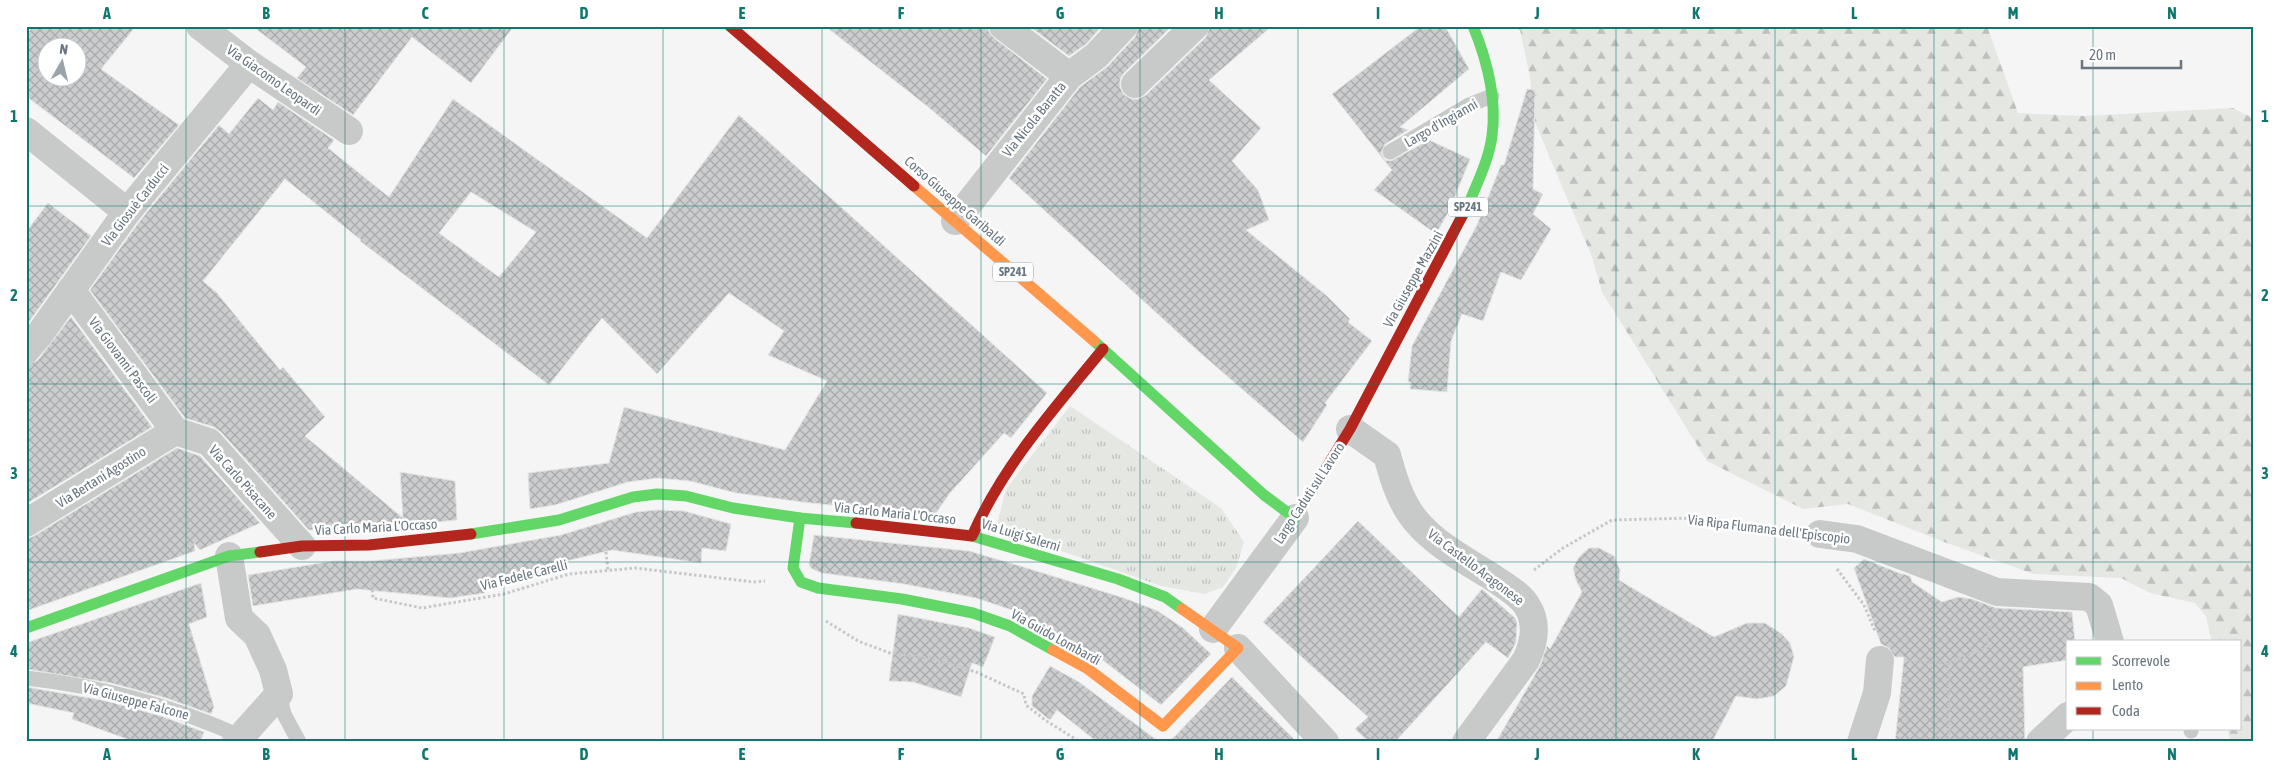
<svg xmlns="http://www.w3.org/2000/svg" width="2279" height="768" viewBox="0 0 2279 768" font-family="'Asap Condensed',sans-serif">
<style>
.grass{fill:url(#grass-tufts)}
.forest{fill:url(#forest-firs)}
.building{fill:url(#building-cross-hatch);stroke:#e4e4e4;fill-rule:evenodd}
.lines{fill:none;stroke-linecap:round;stroke-linejoin:round}
.path{stroke:#c6c7c8;stroke-width:3;stroke-dasharray:2.5 2.5;stroke-linecap:butt}
.lane{stroke:#c8caca;stroke-width:15}
.street{stroke:#c8caca;stroke-width:28}
.fast{stroke:#63d668;stroke-width:11}
.slow{stroke:#ff974d;stroke-width:11}
.jam{stroke:#b3261e;stroke-width:11}
.grid{fill:none;stroke:#0f766e;stroke-width:1;stroke-opacity:0.55}
.labels{text-anchor:middle;stroke-width:5;stroke-linejoin:round;paint-order:stroke}
.shield{fill:#fff;stroke:#969fa7;stroke-width:1}
.shield-label{font-size:12px;font-weight:bold;fill:#697681}
.street-label{font-size:14px;fill:#697681;stroke:#fff}
.neatline{fill:none;stroke:#0f766e;stroke-width:2}
.grid-label{font-size:16px;text-anchor:middle;font-weight:bold;fill:#0f766e}
</style>
<defs>
<pattern id="grass-tufts" width="24" height="20" patternUnits="userSpaceOnUse" patternTransform="scale(1.25)"><rect width="24" height="20" fill="#e4e7e2"/><path d="M3 7l-1-3M5 7V3M7 7l1-3M15 17l-1-3M17 17v-4M19 17l1-3" fill="none" stroke="#bdc0bd"/></pattern>
<pattern id="forest-firs" width="22" height="20" patternUnits="userSpaceOnUse" patternTransform="scale(1.25)"><rect width="22" height="20" fill="#e4e7e2"/><path d="M5 1l3.5 6h-7zM16 11l3.5 6h-7z" fill="#bdc0bd"/></pattern>
<pattern id="building-cross-hatch" width="8" height="8" patternUnits="userSpaceOnUse" patternTransform="scale(1.25)"><rect width="8" height="8" fill="#cccdce"/><path d="M0 0l8 8M0 8l8-8" fill="none" stroke="#aaabad"/></pattern>
</defs>
<rect width="100%" height="100%" fill="#f5f5f5"/>
<!-- grass -->
<path class="grass" d="M 1070,406 L 1221,508 L 1244,542 L 1236,568 L 1223,587 L 1205,594 L 1161,586 L 996,528 L 1006,489 Z"/>
<!-- forest -->
<path class="forest" d="M 1511,26 L 1987,26 L 2018,113 L 2084,116 L 2233,108 L 2253,118 L 2253,742 L 2230,742 L 2228,729 L 2240,729 L 2240,642 L 2212,642 L 2206,616 L 2195,603 L 2150,593 L 2121,578 L 2034,574 L 1944,542 L 1848,504 L 1803,509 L 1707,461 L 1602,292 L 1592,257 L 1534,120 L 1530,77 L 1520,30 Z"/>
<!-- building -->
<g class="building">
<path d="M 33,26 L 136,26 L 101,69 L 179,125 L 134,178 L 26,96 L 26,35 ZM 48,48 L 78,48 L 78,78 L 48,78 Z"/>
<path d="M 252,26 L 514,26 L 471,83 L 412,37 L 353,115 L 297,78 L 306,67 Z"/>
<path d="M 825,26 L 988,26 L 989,32 L 994,38 L 1047,79 L 986,156 L 927,106 Z"/>
<path d="M 1029,26 L 1102,26 L 1086,44 L 1069,56 Z"/>
<path d="M 1139,26 L 1172,26 L 1124,73 L 1120,79 L 1120,87 L 1123,94 L 1131,99 L 1139,99 L 1146,95 L 1206,37 L 1210,26 L 1272,26 L 1209,80 L 1261,128 L 1232,161 L 1258,190 L 1269,220 L 1246,230 L 1327,296 L 1350,319 L 1348,322 L 1372,341 L 1325,403 L 1327,405 L 1303,442 L 1197,350 L 1009,178 L 1080,87 L 1107,67 L 1135,37 Z"/>
<path d="M 1421,26 L 1445,26 L 1469,69 L 1400,127 L 1408,130 L 1385,144 L 1381,153 L 1385,160 L 1391,161 L 1429,140 L 1470,159 L 1449,211 L 1436,234 L 1374,190 L 1392,170 L 1332,94 Z"/>
<path d="M 1527,89 L 1535,90 L 1533,189 L 1543,194 L 1533,214 L 1551,229 L 1521,280 L 1501,272 L 1483,321 L 1462,314 L 1451,341 L 1447,392 L 1410,389 L 1411,382 L 1408,382 L 1412,346 L 1477,225 L 1501,165 L 1504,165 Z"/>
<path d="M 258,98 L 273,110 L 278,102 L 334,140 L 328,148 L 389,197 L 453,99 L 647,238 L 739,115 L 1047,393 L 1011,438 L 1004,433 L 950,493 L 934,516 L 802,502 L 736,493 L 690,481 L 658,478 L 628,482 L 555,505 L 530,509 L 528,473 L 609,463 L 624,407 L 785,450 L 827,381 L 768,355 L 784,331 L 729,293 L 657,374 L 602,318 L 549,385 L 360,241 L 361,240 L 285,179 L 203,281 L 217,293 L 280,370 L 283,367 L 325,417 L 305,436 L 403,518 L 400,472 L 455,481 L 457,520 L 368,529 L 309,530 L 221,432 L 214,427 L 185,418 L 90,290 L 139,222 L 219,125 L 229,134 ZM 471,192 L 536,232 L 499,277 L 439,233 Z"/>
<path d="M 48,203 L 91,236 L 26,326 L 26,232 Z"/>
<path d="M 71,317 L 152,427 L 26,504 L 26,365 L 38,360 Z"/>
<path d="M 177,448 L 200,456 L 260,523 L 200,550 L 194,543 L 195,551 L 26,611 L 26,539 L 34,536 Z"/>
<path d="M 657,510 L 684,511 L 731,524 L 726,551 L 702,548 L 701,563 L 612,550 L 483,581 L 485,593 L 450,598 L 357,589 L 253,606 L 248,575 L 333,561 L 370,561 L 459,553 L 561,535 L 636,512 Z"/>
<path d="M 1358,521 L 1459,617 L 1482,589 L 1515,618 L 1517,623 L 1516,642 L 1508,658 L 1486,642 L 1395,742 L 1369,742 L 1355,729 L 1368,717 L 1263,622 Z"/>
<path d="M 814,535 L 969,551 L 1020,566 L 1124,598 L 1158,611 L 1183,628 L 1211,654 L 1161,705 L 1096,655 L 1015,611 L 976,598 L 904,584 L 822,573 L 812,569 L 809,565 Z"/>
<path d="M 1589,548 L 1599,548 L 1614,556 L 1620,570 L 1619,580 L 1714,637 L 1747,623 L 1765,623 L 1782,634 L 1790,643 L 1794,657 L 1786,686 L 1774,696 L 1757,699 L 1736,696 L 1712,742 L 1496,742 L 1540,666 L 1547,646 L 1550,649 L 1582,592 L 1576,580 L 1573,568 L 1579,557 Z"/>
<path d="M 1864,559 L 1899,573 L 1910,576 L 1912,582 L 1942,602 L 1958,597 L 1972,599 L 1996,608 L 2072,612 L 2075,642 L 2068,642 L 2068,660 L 2023,667 L 2025,742 L 1895,742 L 1904,657 L 1895,657 L 1889,648 L 1881,644 L 1854,568 Z"/>
<path d="M 201,583 L 207,617 L 189,624 L 214,707 L 211,714 L 166,698 L 111,683 L 26,669 L 26,643 Z"/>
<path d="M 898,614 L 969,628 L 995,637 L 983,667 L 972,663 L 961,697 L 913,682 L 889,681 Z"/>
<path d="M 1050,666 L 1079,682 L 1154,738 L 1161,741 L 1168,741 L 1174,737 L 1232,677 L 1297,742 L 1097,742 L 1057,710 L 1050,720 L 1032,706 L 1032,696 Z"/>
<path d="M 26,687 L 107,701 L 161,716 L 204,732 L 200,742 L 135,742 L 72,719 L 74,713 L 26,703 Z"/>
</g>
<g class="lines">
<!-- path -->
<g class="path">
<path d="M 606,552 L 608,571"/>
<path d="M 1837,569 L 1864,605 L 1875,631"/>
<path d="M 1534,570 L 1563,548 L 1612,520 L 1693,518 L 1790,529"/>
<path d="M 371,575 L 373,598 L 422,608 L 504,594 L 569,574 L 635,568 L 754,582 L 765,581"/>
<path d="M 826,621 L 858,641 L 890,653 L 933,659 L 976,672 L 1024,694 L 1026,705 L 1045,720 L 1080,742"/>
<path d="M 1909,662 L 1948,663 L 1986,648 L 1991,622"/>
<path d="M 1948,663 L 1949,742"/>
<path d="M 1098,742 L 1110,723"/>
</g>
<!-- lane -->
<g class="lane">
<path d="M 1390,152 L 1469,105 L 1492,96"/>
<path d="M 26,678 C 100,686 175,707 242,737"/>
<path d="M 279,694 L 284,714 L 299,742"/>
<path d="M 2191,729 L 2191,731"/>
</g>
<!-- street -->
<g class="street">
<path d="M 200,26 L 249,64 L 349,131"/>
<path d="M 1003,26 L 1069,76"/>
<path d="M 1135,84 L 1195,26"/>
<path d="M 26,131 L 127,212"/>
<path d="M 955,221 L 1069,76 L 1096,56 L 1124,26"/>
<path d="M 71,290 L 175,431"/>
<path d="M 26,350 L 39,335 L 127,212 L 249,64"/>
<path d="M 1350,429 L 1387,455 C 1393,477 1400,502 1416,521 C 1436,545 1465,560 1492,577 C 1503,585 1520,594 1527,606 C 1538,623 1534,643 1526,660 L 1466,742"/>
<path d="M 175,431 L 209,442 L 302,546"/>
<path d="M 26,523 L 175,431"/>
<path d="M 1820,534 L 1857,539 L 1997,592 L 2089,597 L 2099,605 L 2110,642"/>
<path d="M 229,556 L 239,618 L 257,635 L 273,670 L 279,694 L 236,742"/>
<path d="M 1213,629 L 1295,518"/>
<path d="M 1238,648 L 1325,742"/>
<path d="M 1861,742 L 1877,693 L 1880,660"/>
<path d="M 2040,742 L 2068,716"/>
</g>
<!-- fast -->
<g class="fast">
<path d="M 1469,203 C 1478,181 1489,159 1492,136 C 1497,99 1487,60 1473,26"/>
<path d="M 1094,341 L 1264,495 L 1295,518 L 1320,478"/>
<path d="M 800,518 L 793,568 L 801,582 L 818,588 L 902,599 L 973,613 L 1010,626 L 1053,650"/>
<path d="M 471,534 L 559,520 L 633,497 L 657,494 L 686,496 L 733,508 L 800,518 L 856,523"/>
<path d="M 973,534 L 972,536 L 1118,579 L 1165,597 L 1182,609"/>
<path d="M 26,628 L 229,556 L 260,552"/>
</g>
<!-- slow -->
<g class="slow">
<path d="M 914,186 L 1094,341"/>
<path d="M 1053,650 L 1088,669 L 1163,726 L 1238,648 L 1182,609"/>
</g>
<!-- jam -->
<g class="jam">
<path d="M 730,26 L 914,186"/>
<path d="M 1320,478 L 1350,429 L 1469,203"/>
<path d="M 856,523 L 972,536"/>
<path d="M 973,534 C 1004,464 1055,408 1103,349"/>
<path d="M 260,552 L 302,546 L 369,545 L 471,534"/>
</g>
</g>
<!-- grid -->
<path class="grid" d="M 186,26 L 186,742M 345,26 L 345,742M 504,26 L 504,742M 663,26 L 663,742M 822,26 L 822,742M 981,26 L 981,742M 1140,26 L 1140,742M 1298,26 L 1298,742M 1457,26 L 1457,742M 1616,26 L 1616,742M 1775,26 L 1775,742M 1934,26 L 1934,742M 2093,26 L 2093,642M 26,206 L 2253,206M 26,384 L 2253,384M 26,562 L 2253,562M 2093,729 L 2093,742"/>
<g class="labels">
<!-- shield labels -->
<g class="shield">
<rect x="1448" y="197.5" width="40" height="19" rx="4"/>
<rect x="993" y="262.5" width="40" height="19" rx="4"/>
</g>
<g class="shield-label">
<text x="1468" y="211">SP241</text>
<text x="1013" y="276">SP241</text>
</g>
<!-- street labels -->
<g class="street-label">
<text transform="translate(274 80) rotate(35)" y="5">Via Giacomo Leopardi</text>
<text transform="translate(1034 119) rotate(-51)" y="5">Via Nicola Baratta</text>
<text transform="translate(1441 123) rotate(-30)" y="5">Largo d'Ingianni</text>
<text transform="translate(955 201) rotate(41)" y="5">Corso Giuseppe Garibaldi</text>
<text transform="translate(135 205) rotate(-52)" y="5">Via Giosuè Carducci</text>
<text transform="translate(1413 279) rotate(-61)" y="5">Via Giuseppe Mazzini</text>
<text transform="translate(123 360) rotate(53)" y="5">Via Giovanni Pascoli</text>
<text transform="translate(101 477) rotate(-32)" y="5">Via Bertani Agostino</text>
<text transform="translate(243 482) rotate(48)" y="5">Via Carlo Pisacane</text>
<text transform="translate(1309 493) rotate(-57)" y="5">Largo Caduti sul Lavoro</text>
<text transform="translate(895 513) rotate(6)" y="5">Via Carlo Maria L'Occaso</text>
<text transform="translate(376 527) rotate(-3)" y="5">Via Carlo Maria L'Occaso</text>
<text transform="translate(1769 529) rotate(7)" y="5">Via Ripa Flumana dell'Episcopio</text>
<text transform="translate(1021 535) rotate(17)" y="5">Via Luigi Salerni</text>
<text transform="translate(1476 567) rotate(37)" y="5">Via Castello Aragonese</text>
<text transform="translate(524 575) rotate(-14)" y="5">Via Fedele Carelli</text>
<text transform="translate(1056 637) rotate(29)" y="5">Via Guido Lombardi</text>
<text transform="translate(136 701) rotate(15)" y="5">Via Giuseppe Falcone</text>
</g>
</g>
<!-- border -->
<rect width="2279" height="768" fill="none" stroke="#ffffff" stroke-width="55"/>
<!-- legend -->
<rect x="2066" y="640" width="175" height="90" fill="#ffffff" stroke="#c3c8cd"/>
<rect x="2076" y="657" width="25" height="8" fill="#63d668" stroke="#c3c8cd"/>
<text x="2112" y="666" font-size="15" fill="#697681">Scorrevole</text>
<rect x="2076" y="682" width="25" height="8" fill="#ff974d" stroke="#c3c8cd"/>
<text x="2112" y="690" font-size="15" fill="#697681">Lento</text>
<rect x="2076" y="707" width="25" height="8" fill="#b3261e" stroke="#c3c8cd"/>
<text x="2112" y="716" font-size="15" fill="#697681">Coda</text>
<!-- north arrow -->
<g transform="translate(62 62) rotate(8)"><circle r="24" fill="#ffffff" stroke="#c3c8cd"/>
<path d="M0-4L9 19L0 12L-9 19Z" fill="#9aa2aa"/>
<text y="-8" font-size="14" font-weight="bold" text-anchor="middle" fill="#697681">N</text>
</g>
<!-- scale -->
<path d="M2082 60v8h99v-8" fill="none" stroke="#697681" stroke-width="2.5"/>
<text x="2089" y="60" font-size="15" fill="#697681" stroke="#ffffff" stroke-width="4" paint-order="stroke">20 m</text>
<rect x="28" y="28" width="2224" height="712" class="neatline"/>
<g class="grid-label">
<text x="107" y="19">A</text>
<text x="266" y="19">B</text>
<text x="425" y="19">C</text>
<text x="584" y="19">D</text>
<text x="742" y="19">E</text>
<text x="901" y="19">F</text>
<text x="1060" y="19">G</text>
<text x="1219" y="19">H</text>
<text x="1378" y="19">I</text>
<text x="1537" y="19">J</text>
<text x="1696" y="19">K</text>
<text x="1854" y="19">L</text>
<text x="2013" y="19">M</text>
<text x="2172" y="19">N</text>
<text x="14" y="122">1</text>
<text x="2265" y="122">1</text>
<text x="14" y="301">2</text>
<text x="2265" y="301">2</text>
<text x="14" y="479">3</text>
<text x="2265" y="479">3</text>
<text x="14" y="657">4</text>
<text x="2265" y="657">4</text>
<text x="107" y="760">A</text>
<text x="266" y="760">B</text>
<text x="425" y="760">C</text>
<text x="584" y="760">D</text>
<text x="742" y="760">E</text>
<text x="901" y="760">F</text>
<text x="1060" y="760">G</text>
<text x="1219" y="760">H</text>
<text x="1378" y="760">I</text>
<text x="1537" y="760">J</text>
<text x="1696" y="760">K</text>
<text x="1854" y="760">L</text>
<text x="2013" y="760">M</text>
<text x="2172" y="760">N</text>
</g>
</svg>
